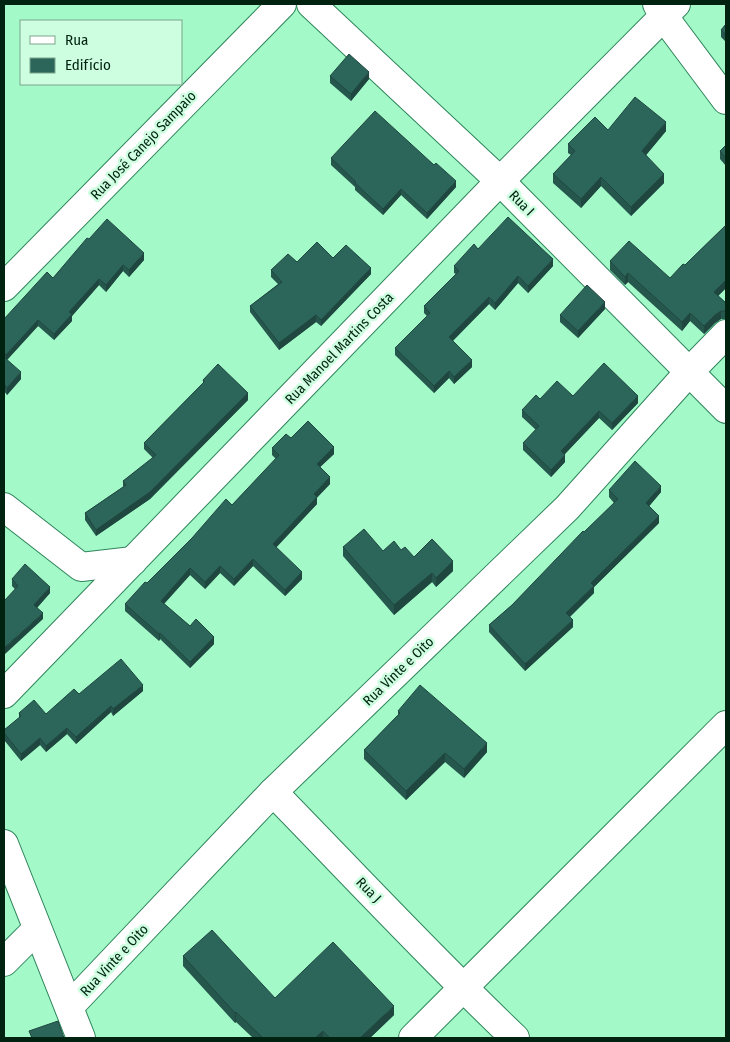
<svg xmlns="http://www.w3.org/2000/svg" width="730" height="1042" viewBox="0 0 730 1042" font-family="'Fira Sans Condensed',sans-serif">
<style>
.lines{fill:none;stroke-linecap:round;stroke-linejoin:round}
.street-casing{stroke:#2f855b;stroke-width:30}
.street{stroke:#fff;stroke-width:28}
.wall{fill:#26574d}
.shaded-wall{fill:#1f473f}
.building{fill:#2c655a;stroke:#1f473f}
.labels{text-anchor:middle;stroke-width:5;stroke-linejoin:round;paint-order:stroke}
.street-label{font-size:14px;fill:#021;stroke:#cdfee0}
</style>
<rect width="100%" height="100%" fill="#a4f9c9"/>
<g class="lines">
<defs>
<g id="street">
<path d="M 311,4 L 500,181 L 726,409"/>
<path d="M 657,4 L 664,17 L 726,100"/>
<path d="M 4,287 L 282,4"/>
<path d="M 4,507 L 81,567 L 133,561"/>
<path d="M 4,694 L 500,181 L 676,4"/>
<path d="M 273,792 C 353,874 432,959 515,1038"/>
<path d="M 4,844 L 81,1038"/>
<path d="M 4,962 L 37,929"/>
<path d="M 69,1007 L 273,792 L 567,508 L 689,372 L 726,334"/>
<path d="M 413,1038 L 726,725"/>
</g>
</defs>
<!-- street casing -->
<use href="#street" class="street-casing"/>
<!-- street -->
<use href="#street" class="street"/>
</g>
<!-- wall -->
<g class="wall">
<path d="M 726,24 L 726,42 L 721,37 L 721,30 Z"/>
<path d="M 330,76 L 369,79 L 351,101 L 330,83 Z"/>
<path d="M 608,130 L 666,131 L 646,155 L 664,183 L 631,216 L 601,186 L 581,208 L 553,183 L 553,174 L 571,155 L 568,153 L 568,144 Z"/>
<path d="M 726,145 L 726,166 L 720,159 L 720,151 Z"/>
<path d="M 331,158 L 456,187 L 427,219 L 401,195 L 383,215 L 355,190 L 355,187 L 331,165 Z"/>
<path d="M 726,220 L 726,288 L 718,296 L 726,303 L 726,319 L 721,319 L 715,323 L 704,334 L 690,321 L 682,331 L 628,282 L 625,285 L 610,270 L 610,261 L 670,278 L 685,265 L 726,225 Z"/>
<path d="M 89,239 L 144,260 L 129,277 L 123,271 L 106,292 L 99,285 L 72,316 L 72,321 L 54,340 L 38,326 L 7,360 L 21,379 L 7,395 L 4,391 L 4,319 L 53,278 Z"/>
<path d="M 478,249 L 553,266 L 528,293 L 518,283 L 495,310 L 489,304 L 453,341 L 472,367 L 454,384 L 449,378 L 434,393 L 395,355 L 395,348 L 427,316 L 424,313 L 424,306 L 456,274 L 454,273 L 454,266 Z"/>
<path d="M 333,258 L 371,274 L 321,326 L 316,322 L 279,350 L 250,312 L 250,306 L 278,284 L 271,277 L 271,270 L 297,262 Z"/>
<path d="M 605,309 L 578,338 L 560,322 L 560,315 Z"/>
<path d="M 203,380 L 248,400 L 150,499 L 96,536 L 85,520 L 85,513 L 123,487 L 123,481 L 153,458 L 144,449 L 144,443 L 203,383 Z"/>
<path d="M 573,396 L 638,403 L 612,430 L 599,418 L 565,454 L 565,462 L 551,477 L 523,450 L 523,443 L 536,430 L 522,417 L 522,410 L 540,399 Z"/>
<path d="M 291,438 L 334,454 L 320,467 L 330,484 L 317,497 L 317,504 L 276,547 L 302,579 L 285,596 L 253,566 L 234,586 L 220,573 L 205,589 L 190,575 L 164,604 L 190,626 L 214,644 L 190,668 L 160,639 L 159,641 L 125,611 L 125,604 L 232,505 L 276,459 L 272,455 L 272,448 Z"/>
<path d="M 609,490 L 661,492 L 649,506 L 659,523 L 594,587 L 594,593 L 570,617 L 573,627 L 525,671 L 489,632 L 489,625 L 512,605 L 614,503 L 609,497 Z"/>
<path d="M 343,547 L 383,551 L 401,550 L 414,557 L 453,571 L 436,587 L 432,582 L 394,615 L 343,556 Z"/>
<path d="M 12,579 L 50,593 L 37,608 L 43,619 L 12,586 Z"/>
<path d="M 143,691 L 113,716 L 111,712 L 76,744 L 67,734 L 46,752 L 40,745 L 21,761 L 4,740 L 4,730 L 19,718 L 19,713 L 46,714 L 79,694 Z"/>
<path d="M 398,711 L 487,752 L 464,778 L 445,762 L 406,800 L 364,759 L 364,750 L 398,715 Z"/>
<path d="M 183,956 L 275,998 L 394,1015 L 370,1038 L 253,1038 L 236,1022 L 235,1023 L 183,966 Z"/>
</g>
<!-- shaded-wall -->
<g class="shaded-wall">
<path d="M 369,72 L 369,79 L 351,101 L 351,94 Z"/>
<path d="M 666,122 L 666,131 L 642,160 L 642,151 Z"/>
<path d="M 664,174 L 664,183 L 631,216 L 631,207 Z"/>
<path d="M 601,177 L 601,186 L 581,208 L 581,199 Z"/>
<path d="M 456,181 L 456,187 L 427,219 L 427,213 Z"/>
<path d="M 401,189 L 401,195 L 383,215 L 383,209 Z"/>
<path d="M 144,253 L 144,260 L 129,277 L 129,270 Z"/>
<path d="M 553,259 L 553,266 L 528,293 L 528,286 Z"/>
<path d="M 123,265 L 123,271 L 106,292 L 106,285 Z"/>
<path d="M 371,268 L 371,274 L 321,326 L 321,320 Z"/>
<path d="M 628,273 L 628,282 L 625,285 L 625,277 Z"/>
<path d="M 518,276 L 518,283 L 495,310 L 495,303 Z"/>
<path d="M 99,279 L 99,285 L 72,316 L 72,321 L 54,340 L 54,334 L 69,312 Z"/>
<path d="M 726,280 L 726,288 L 714,300 L 714,292 Z"/>
<path d="M 489,297 L 489,304 L 449,344 L 449,337 Z"/>
<path d="M 605,302 L 605,309 L 578,338 L 578,331 Z"/>
<path d="M 721,311 L 721,319 L 715,323 L 704,334 L 704,326 L 715,315 Z"/>
<path d="M 690,313 L 690,321 L 682,331 L 682,322 Z"/>
<path d="M 316,315 L 316,322 L 279,350 L 279,343 Z"/>
<path d="M 38,320 L 38,326 L 6,361 L 6,355 Z"/>
<path d="M 472,360 L 472,367 L 454,384 L 454,377 Z"/>
<path d="M 449,371 L 449,378 L 434,393 L 434,386 Z"/>
<path d="M 21,372 L 21,379 L 7,395 L 7,388 Z"/>
<path d="M 248,393 L 248,400 L 150,499 L 96,536 L 96,530 Z"/>
<path d="M 638,396 L 638,403 L 612,430 L 612,423 Z"/>
<path d="M 599,411 L 599,418 L 561,458 L 561,451 Z"/>
<path d="M 334,447 L 334,454 L 317,470 L 317,464 Z"/>
<path d="M 565,455 L 565,462 L 551,477 L 551,470 Z"/>
<path d="M 330,477 L 330,484 L 314,501 L 314,494 Z"/>
<path d="M 661,486 L 661,492 L 646,510 L 646,503 Z"/>
<path d="M 317,497 L 317,504 L 273,551 L 273,544 Z"/>
<path d="M 659,516 L 659,523 L 594,587 L 594,593 L 566,620 L 566,613 L 591,583 Z"/>
<path d="M 253,559 L 253,566 L 234,586 L 234,579 Z"/>
<path d="M 453,561 L 453,571 L 436,587 L 436,578 Z"/>
<path d="M 220,566 L 220,573 L 205,589 L 205,582 Z"/>
<path d="M 190,568 L 190,575 L 161,607 L 161,601 Z"/>
<path d="M 302,572 L 302,579 L 285,596 L 285,590 Z"/>
<path d="M 432,573 L 432,582 L 394,615 L 394,605 Z"/>
<path d="M 50,587 L 50,593 L 34,611 L 34,605 Z"/>
<path d="M 43,613 L 43,619 L 4,655 L 4,648 Z"/>
<path d="M 573,620 L 573,627 L 525,671 L 525,664 Z"/>
<path d="M 160,633 L 160,639 L 159,641 L 159,634 Z"/>
<path d="M 214,637 L 214,644 L 190,668 L 190,662 Z"/>
<path d="M 143,685 L 143,691 L 113,716 L 113,709 Z"/>
<path d="M 111,706 L 111,712 L 76,744 L 76,737 Z"/>
<path d="M 67,728 L 67,734 L 46,752 L 46,746 Z"/>
<path d="M 40,738 L 40,745 L 21,761 L 21,754 Z"/>
<path d="M 487,743 L 487,752 L 464,778 L 464,769 Z"/>
<path d="M 445,753 L 445,762 L 406,800 L 406,791 Z"/>
<path d="M 394,1006 L 394,1015 L 370,1038 L 360,1038 Z"/>
<path d="M 236,1012 L 236,1022 L 235,1023 L 235,1013 Z"/>
<path d="M 323,1031 L 323,1038 L 315,1038 Z"/>
</g>
<!-- building -->
<g class="building">
<path d="M 726,24 L 726,35 L 721,30 Z"/>
<path d="M 349,54 L 369,72 L 351,94 L 330,76 Z"/>
<path d="M 635,97 L 666,122 L 642,151 L 664,174 L 631,207 L 601,177 L 581,199 L 553,174 L 575,151 L 568,144 L 595,117 L 608,130 Z"/>
<path d="M 375,111 L 434,165 L 436,163 L 456,181 L 427,213 L 401,189 L 383,209 L 355,183 L 356,182 L 331,158 Z"/>
<path d="M 726,145 L 726,158 L 720,151 Z"/>
<path d="M 508,217 L 553,259 L 528,286 L 518,276 L 495,303 L 489,297 L 449,337 L 472,360 L 454,377 L 449,371 L 434,386 L 395,348 L 430,313 L 424,306 L 459,271 L 454,266 L 474,244 L 478,249 Z"/>
<path d="M 107,219 L 144,253 L 129,270 L 123,265 L 106,285 L 99,279 L 69,312 L 72,314 L 54,334 L 38,320 L 6,355 L 4,352 L 4,319 L 47,272 L 53,278 L 87,238 L 89,239 Z"/>
<path d="M 726,225 L 726,280 L 714,292 L 726,303 L 726,311 L 721,311 L 715,315 L 704,326 L 690,313 L 682,322 L 628,273 L 625,277 L 610,261 L 629,241 L 670,278 L 683,264 L 685,265 Z"/>
<path d="M 317,242 L 333,258 L 346,245 L 371,268 L 321,320 L 316,315 L 279,343 L 250,306 L 282,282 L 271,270 L 288,254 L 297,262 Z"/>
<path d="M 587,285 L 605,302 L 578,331 L 560,315 Z"/>
<path d="M 4,357 L 21,372 L 7,388 L 4,384 Z"/>
<path d="M 604,363 L 638,396 L 612,423 L 599,411 L 561,451 L 565,455 L 551,470 L 523,443 L 539,426 L 522,410 L 536,395 L 540,399 L 557,381 L 573,396 Z"/>
<path d="M 218,364 L 248,393 L 150,492 L 96,530 L 85,513 L 126,485 L 123,481 L 156,455 L 144,443 L 204,382 L 203,380 Z"/>
<path d="M 308,421 L 334,447 L 317,464 L 330,477 L 314,494 L 317,497 L 273,544 L 302,572 L 285,590 L 253,559 L 234,579 L 220,566 L 205,582 L 190,568 L 161,601 L 190,626 L 196,619 L 214,637 L 190,662 L 160,633 L 159,634 L 125,604 L 145,582 L 147,583 L 192,538 L 226,499 L 232,505 L 279,455 L 272,448 L 286,434 L 291,438 Z"/>
<path d="M 635,461 L 661,486 L 646,503 L 659,516 L 591,583 L 594,586 L 566,613 L 573,620 L 525,664 L 489,625 L 512,605 L 583,531 L 584,532 L 618,499 L 609,490 Z"/>
<path d="M 364,529 L 383,551 L 394,541 L 401,550 L 405,547 L 414,557 L 432,539 L 453,561 L 436,578 L 432,573 L 394,605 L 343,547 Z"/>
<path d="M 25,564 L 50,587 L 34,605 L 43,613 L 4,648 L 4,601 L 18,586 L 12,579 Z"/>
<path d="M 121,659 L 143,685 L 113,709 L 111,706 L 76,737 L 67,728 L 46,746 L 40,738 L 21,754 L 4,733 L 4,730 L 21,716 L 19,713 L 34,700 L 46,714 L 74,689 L 79,694 Z"/>
<path d="M 420,685 L 487,743 L 464,769 L 445,753 L 406,791 L 364,750 L 400,713 L 398,711 Z"/>
<path d="M 212,930 L 275,998 L 333,942 L 394,1006 L 360,1038 L 330,1038 L 323,1031 L 315,1038 L 263,1038 L 236,1012 L 235,1013 L 183,956 Z"/>
<path d="M 58,1021 L 64,1038 L 32,1038 L 29,1031 Z"/>
</g>
<g class="labels">
<!-- street labels -->
<g class="street-label">
<text transform="translate(143 145) rotate(-46)" y="5">Rua José Canejo Sampaio</text>
<text transform="translate(522 203) rotate(45)" y="5">Rua I</text>
<text transform="translate(339 348) rotate(-46)" y="5">Rua Manoel Martins Costa</text>
<text transform="translate(398 671) rotate(-44)" y="5">Rua Vinte e Oito</text>
<text transform="translate(369 890) rotate(46)" y="5">Rua J</text>
<text transform="translate(114 960) rotate(-47)" y="5">Rua Vinte e Oito</text>
</g>
</g>
<!-- border -->
<rect width="730" height="1042" fill="none" stroke="#002211" stroke-width="10"/>
<!-- legend -->
<rect x="20" y="20" width="162" height="65" fill="#cdfee0" stroke="#7ba68d"/>
<rect x="30" y="36" width="25" height="8" fill="#ffffff" stroke="#7ba68d"/>
<text x="65" y="45" font-size="15" fill="#002211">Rua</text>
<rect x="30" y="58" width="25" height="15" fill="#2c655a" stroke="#7ba68d"/>
<text x="65" y="70" font-size="15" fill="#002211">Edifício</text>
</svg>
